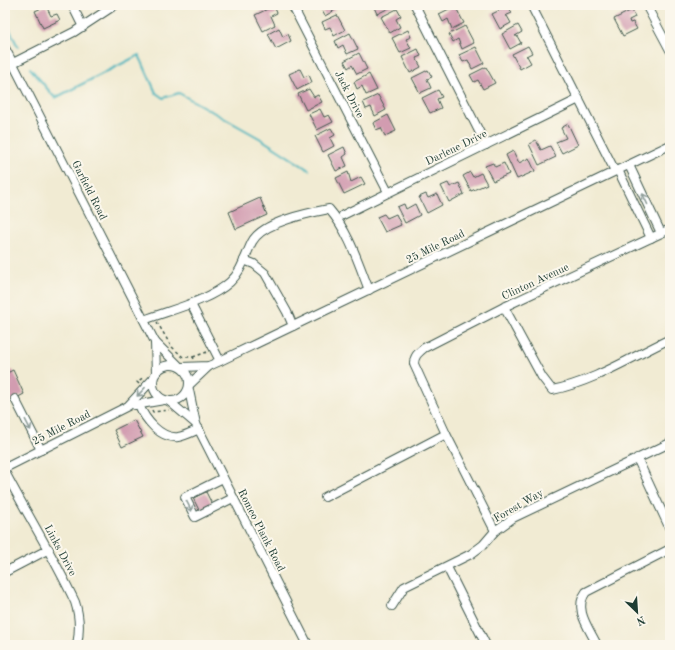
<svg xmlns="http://www.w3.org/2000/svg" width="675" height="650" viewBox="0 0 675 650" font-family="'Old Standard TT',serif">
<style>
.lines{fill:none;stroke-linecap:round;stroke-linejoin:round}
.stream{stroke:#46b5bf;stroke-width:2}
.building{fill:#d29cb0}
.minor-casing{stroke:#3e574c;stroke-width:10}
.path{stroke:#3e574c;stroke-width:1.5;stroke-dasharray:3 3;stroke-linecap:butt}
.minor{stroke:#fff;stroke-width:8}
.oneway{stroke:#8f9e9a}
.labels{text-anchor:middle;stroke-width:4;stroke-linejoin:round;paint-order:stroke}
.street-label{font-size:11px;fill:#1f3d34;stroke:#fbf7ec}
</style>
<rect width="100%" height="100%" fill="#fbf7ec"/>
<filter id="ink" filterUnits="userSpaceOnUse"><feTurbulence type="fractalNoise" baseFrequency=".025" numOctaves="2"/><feDisplacementMap in="SourceGraphic" scale="8" xChannelSelector="R" yChannelSelector="G"/><feConvolveMatrix kernelMatrix="1 2 1 2 8 2 1 2 1" color-interpolation-filters="sRGB"/></filter>
<filter id="wash" filterUnits="userSpaceOnUse"><feTurbulence type="fractalNoise" baseFrequency=".012" numOctaves="4" result="noise"/><feDisplacementMap in="SourceGraphic" scale="16" xChannelSelector="R" yChannelSelector="G"/><feGaussianBlur stdDeviation="0.9" result="paint"/><feColorMatrix in="noise" values="0 0 0 0 0 0 0 0 0 0 0 0 0 0 0 0 0 1.4 0 .05"/><feComposite in="paint" operator="in"/></filter>
<g filter="url(#wash)">
<rect width="100%" height="100%" fill="#f1ebd3"/>
<g class="lines">
<!-- stream -->
<g class="stream">
<path d="M 5,20 L 18,47"/>
<path d="M 30,68 L 55,98 L 139,55 L 156,93 L 163,98 L 179,93 L 261,139 L 309,170"/>
</g>
</g>
<g id="blocks">
<!-- building -->
<g class="building">
<path d="M 313,5 L 332,5 L 335,10 L 325,16 L 320,7 L 316,9 Z"/>
<path d="M 373,5 L 392,5 L 393,6 L 377,14 Z"/>
<path d="M 46,6 L 51,16 L 57,14 L 60,20 L 43,28 L 35,11 Z"/>
<path d="M 274,6 L 277,13 L 271,16 L 275,25 L 263,31 L 255,15 Z"/>
<path d="M 455,6 L 464,23 L 452,29 L 448,19 L 443,22 L 439,14 Z"/>
<path d="M 508,6 L 512,13 L 505,16 L 507,16 L 511,23 L 500,29 L 492,14 Z"/>
<path d="M 397,9 L 401,16 L 396,19 L 400,27 L 390,33 L 381,17 Z"/>
<path d="M 632,10 L 635,17 L 629,20 L 630,23 L 633,22 L 637,29 L 623,36 L 614,19 Z"/>
<path d="M 337,15 L 345,30 L 334,36 L 330,27 L 325,29 L 322,22 Z"/>
<path d="M 518,25 L 522,32 L 515,36 L 517,36 L 521,43 L 510,49 L 502,34 Z"/>
<path d="M 465,26 L 474,43 L 462,49 L 458,39 L 453,42 L 449,34 Z"/>
<path d="M 279,28 L 283,37 L 288,34 L 291,41 L 276,49 L 268,34 Z"/>
<path d="M 408,30 L 411,37 L 406,39 L 411,48 L 400,53 L 392,38 Z"/>
<path d="M 350,33 L 358,49 L 347,54 L 343,45 L 338,48 L 335,41 Z"/>
<path d="M 528,46 L 532,53 L 526,56 L 527,56 L 531,63 L 520,69 L 512,54 Z"/>
<path d="M 476,47 L 484,63 L 472,69 L 468,60 L 463,62 L 459,55 Z"/>
<path d="M 418,49 L 421,56 L 416,58 L 421,67 L 410,73 L 402,57 Z"/>
<path d="M 359,53 L 367,69 L 357,74 L 352,65 L 348,68 L 344,61 Z"/>
<path d="M 486,67 L 495,83 L 483,89 L 478,80 L 474,82 L 470,75 Z"/>
<path d="M 300,69 L 304,77 L 309,75 L 312,82 L 297,90 L 289,74 Z"/>
<path d="M 428,70 L 432,77 L 427,79 L 431,88 L 420,93 L 412,78 Z"/>
<path d="M 369,74 L 377,90 L 366,95 L 362,86 L 357,89 L 354,82 Z"/>
<path d="M 309,89 L 314,97 L 318,95 L 322,102 L 306,110 L 298,94 Z"/>
<path d="M 438,90 L 442,97 L 437,99 L 441,108 L 430,113 L 422,98 Z"/>
<path d="M 378,95 L 386,110 L 375,116 L 371,107 L 366,109 L 363,102 Z"/>
<path d="M 320,109 L 324,117 L 329,115 L 333,122 L 317,130 L 309,114 Z"/>
<path d="M 388,115 L 396,131 L 385,136 L 381,128 L 376,130 L 373,123 Z"/>
<path d="M 568,124 L 578,145 L 562,153 L 556,142 L 566,138 L 561,128 Z"/>
<path d="M 331,128 L 335,135 L 330,138 L 334,146 L 323,152 L 315,136 Z"/>
<path d="M 536,140 L 541,150 L 550,146 L 556,157 L 539,165 L 529,144 Z"/>
<path d="M 344,147 L 347,154 L 343,157 L 347,166 L 336,171 L 328,155 Z"/>
<path d="M 513,151 L 519,163 L 529,158 L 535,171 L 517,179 L 506,155 Z"/>
<path d="M 493,163 L 495,167 L 504,163 L 509,174 L 493,181 L 485,166 Z"/>
<path d="M 348,172 L 351,182 L 361,177 L 365,184 L 344,194 L 336,178 Z"/>
<path d="M 470,172 L 473,177 L 481,173 L 487,184 L 471,191 L 463,176 Z"/>
<path d="M 448,183 L 450,187 L 459,183 L 464,194 L 449,202 L 441,186 Z"/>
<path d="M 426,194 L 428,198 L 437,194 L 442,205 L 427,213 L 419,197 Z"/>
<path d="M 260,198 L 267,215 L 236,229 L 229,212 Z"/>
<path d="M 404,204 L 406,209 L 415,204 L 420,215 L 405,223 L 397,207 Z"/>
<path d="M 384,214 L 387,218 L 396,214 L 401,225 L 385,232 L 377,217 Z"/>
<path d="M 13,370 L 24,394 L 5,404 L 5,374 Z"/>
<path d="M 134,420 L 143,437 L 122,447 L 114,430 Z"/>
<path d="M 206,492 L 212,504 L 199,510 L 193,498 Z"/>
</g>
</g>
</g>
<g filter="url(#ink)">
<use href="#blocks" fill-opacity="0" stroke="#3e574c" stroke-width="1"/>
<g class="lines">
<defs>
<g id="minor">
<path d="M 72,5 L 83,27"/>
<path d="M 292,5 L 388,192"/>
<path d="M 415,5 L 486,145"/>
<path d="M 531,5 L 615,171"/>
<path d="M 646,5 L 670,50"/>
<path d="M 5,48 L 155,342 L 178,365"/>
<path d="M 13,63 L 74,32 L 115,5"/>
<path d="M 629,165 L 661,233"/>
<path d="M 618,170 L 651,238"/>
<path d="M 343,215 L 579,99"/>
<path d="M 244,260 L 254,264 L 265,273 L 287,312 L 293,326"/>
<path d="M 191,304 L 220,361"/>
<path d="M 504,307 L 542,377 L 552,390 C 593,382 632,357 670,339"/>
<path d="M 144,320 C 170,310 209,301 230,282 C 242,271 245,256 252,242 C 262,222 308,213 329,209 C 349,232 358,262 369,290"/>
<path d="M 155,342 L 156,373"/>
<circle cx="171" cy="383" r="18"/>
<path d="M 181,367 L 209,366 L 220,361 L 670,145"/>
<path d="M 190,384 L 209,366"/>
<path d="M 189,390 L 196,424 L 308,645"/>
<path d="M 15,399 L 41,450"/>
<path d="M 170,402 L 196,424"/>
<path d="M 135,405 L 164,400"/>
<path d="M 139,405 C 145,419 160,439 178,437 C 185,436 192,432 199,429"/>
<path d="M 637,458 L 670,529"/>
<path d="M 5,468 L 128,406 L 153,379"/>
<path d="M 5,472 C 28,516 54,557 75,602 C 80,617 80,630 77,645"/>
<path d="M 223,478 L 185,497 L 195,517 L 233,498"/>
<path d="M 325,497 L 446,434"/>
<path d="M 495,531 L 446,434 L 414,364 C 414,356 418,353 424,348 L 504,307 L 670,229"/>
<path d="M 447,567 L 486,645"/>
<path d="M 5,572 L 49,549"/>
<path d="M 392,606 L 404,587 L 471,554 L 483,545 L 495,531 L 513,518 L 670,443"/>
<path d="M 597,645 C 589,628 573,609 586,592 L 670,549"/>
</g>
</defs>
<!-- minor casing -->
<use href="#minor" class="minor-casing"/>
<!-- path -->
<g class="path">
<path d="M 157,322 L 171,346"/>
<path d="M 172,347 L 183,357 L 193,357 L 194,359"/>
<path d="M 193,357 L 207,352"/>
<path d="M 139,384 L 137,382 L 144,377"/>
<path d="M 152,410 L 153,412 L 169,410"/>
</g>
<!-- minor -->
<use href="#minor" class="minor"/>
</g>
<!-- one-way arrows -->
<defs><path id="oneway-shaft" d="M-6 0H5M1.5-3L5.5 0L1.5 3" fill="none" stroke-width="1.6" stroke-linecap="round" stroke-linejoin="round"/></defs>
<g class="oneway">
<use href="#oneway-shaft" transform="translate(645 199) rotate(-115)"/>
<use href="#oneway-shaft" transform="translate(141 392) rotate(133)"/>
<use href="#oneway-shaft" transform="translate(28 425) rotate(63)"/>
<use href="#oneway-shaft" transform="translate(189 506) rotate(63)"/>
</g>
</g>
<g class="labels">
<!-- street labels -->
<g class="street-label">
<text transform="translate(350 94) rotate(63)" y="4">Jack Drive</text>
<text transform="translate(456 147) rotate(-26)" y="4">Darlene Drive</text>
<text transform="translate(90 190) rotate(63)" y="4">Garfield Road</text>
<text transform="translate(435 246) rotate(-26)" y="4">25 Mile Road</text>
<text transform="translate(535 281) rotate(-25)" y="4">Clinton Avenue</text>
<text transform="translate(61 427) rotate(-27)" y="4">25 Mile Road</text>
<text transform="translate(518 505) rotate(-30)" y="4">Forest Way</text>
<text transform="translate(262 530) rotate(63)" y="4">Romeo Plank Road</text>
<text transform="translate(61 550) rotate(62)" y="4">Links Drive</text>
</g>
</g>
<!-- margin -->
<rect width="675" height="650" fill="none" stroke="#fbf7ec" stroke-width="20"/>
<!-- north arrow -->
<g transform="translate(637 612) rotate(155)" stroke="#fbf7ec" stroke-width="3" paint-order="stroke">
<path d="M0-3L7 15L0 10L-7 15Z" fill="#1f3d34"/>
<text y="-6" font-size="11" font-weight="bold" text-anchor="middle" fill="#1f3d34">N</text>
</g>
</svg>
